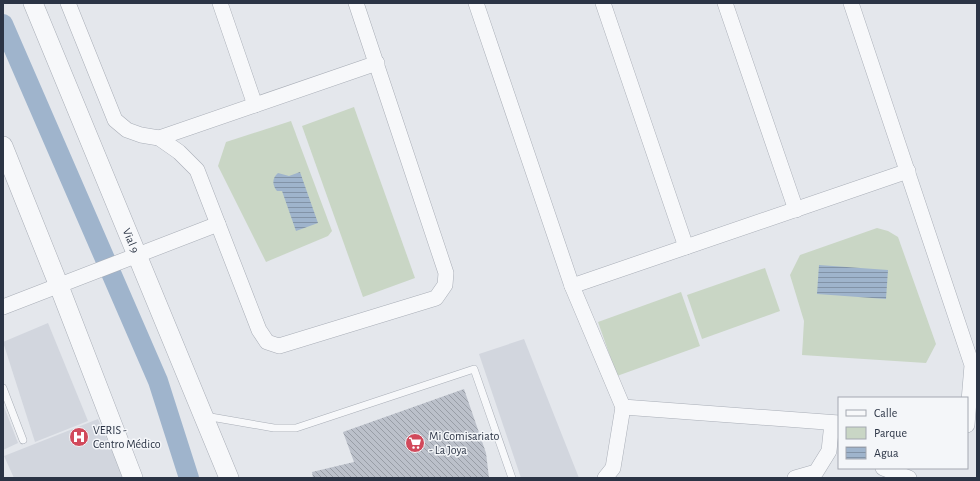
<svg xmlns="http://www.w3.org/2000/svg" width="980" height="481" viewBox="0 0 980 481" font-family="'Alegreya Sans',sans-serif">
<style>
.built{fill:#d2d6de}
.green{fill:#c9d6c5}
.water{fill:url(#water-rules)}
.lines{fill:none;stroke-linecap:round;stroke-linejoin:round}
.canal{stroke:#9fb4cc;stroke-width:20}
.building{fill:url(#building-back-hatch)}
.service-casing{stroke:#a9aeb7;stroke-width:8}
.minor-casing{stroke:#a9aeb7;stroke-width:16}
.tertiary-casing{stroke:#a9aeb7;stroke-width:20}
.service{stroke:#f7f8fa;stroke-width:7}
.minor{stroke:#f7f8fa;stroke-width:15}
.tertiary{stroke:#f7f8fa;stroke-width:19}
.labels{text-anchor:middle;stroke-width:3;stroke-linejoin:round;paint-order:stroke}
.street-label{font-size:12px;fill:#2b3445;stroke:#f4f6f9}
.poi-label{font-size:12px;fill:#2b3445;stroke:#f4f6f9;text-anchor:start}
</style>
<defs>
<pattern id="water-rules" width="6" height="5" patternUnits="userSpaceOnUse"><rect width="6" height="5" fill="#9fb4cc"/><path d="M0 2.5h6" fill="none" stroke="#8293a7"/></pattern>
<pattern id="building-back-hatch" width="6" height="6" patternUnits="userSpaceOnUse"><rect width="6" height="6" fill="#bbc0ca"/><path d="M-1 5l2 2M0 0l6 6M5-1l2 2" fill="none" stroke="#989da6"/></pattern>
</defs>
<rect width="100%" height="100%" fill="#e4e7ec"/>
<!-- built -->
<g class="built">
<path d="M 48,323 L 88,421 L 35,442 L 3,342 Z"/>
<path d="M 524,339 L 579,478 L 521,478 L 479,354 Z"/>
<path d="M 3,404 L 18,443 L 3,450 Z"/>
<path d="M 98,419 L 124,478 L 14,478 L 4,456 Z"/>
</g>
<!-- green -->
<g class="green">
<path d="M 354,107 L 415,278 L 363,297 L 302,126 Z"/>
<path d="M 291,121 L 332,231 L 328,236 L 266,262 L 218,166 L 226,142 Z"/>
<path d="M 877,228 L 888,231 L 898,237 L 936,344 L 926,363 L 802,355 L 804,321 L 790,275 L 800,255 Z"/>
<path d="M 765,268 L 780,311 L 702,339 L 687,295 Z"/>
<path d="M 681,292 L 700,346 L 617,376 L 598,322 Z"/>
</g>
<!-- water -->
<g class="water">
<path d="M 300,172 L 318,223 L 296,231 L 282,191 L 277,191 C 272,185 272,178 278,173 L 289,176 Z"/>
<path d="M 819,265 L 888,270 L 886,299 L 817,294 Z"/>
</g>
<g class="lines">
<!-- canal -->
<path class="canal" d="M 3,24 L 158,381 L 189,478"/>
</g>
<!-- building -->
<path class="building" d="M 464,389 L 486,453 L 489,478 L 313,478 L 312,472 L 354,462 L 343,432 Z"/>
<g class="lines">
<defs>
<g id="service">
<path d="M 3,388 L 23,440"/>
<path d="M 205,416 L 274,428 L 296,428 L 474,369 L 512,478"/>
</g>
<g id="minor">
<path d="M 68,3 L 115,120 L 127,130 L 141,135 L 159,138 L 179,152 L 197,170 L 259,330 L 267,342 L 279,346 L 436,298 L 445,285 L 446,273 L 356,3"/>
<path d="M 220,3 L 255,105"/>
<path d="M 476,3 L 572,286 L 623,407 L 839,423"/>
<path d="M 603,3 L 686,247"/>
<path d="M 725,3 L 796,210"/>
<path d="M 851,3 L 972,365 L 967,425"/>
<path d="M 159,138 L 377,63"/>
<path d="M 572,286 L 908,171"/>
<path d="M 3,307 L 218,224"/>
<path d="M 883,468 L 909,478"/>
<path d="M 605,478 L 613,468 L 623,407"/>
<path d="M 795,478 L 816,472 L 829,451 L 832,423"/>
</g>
<g id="tertiary">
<path id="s1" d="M 33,3 L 229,478"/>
<path d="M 3,146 L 59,286 L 133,478"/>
</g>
</defs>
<!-- service casing -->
<use href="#service" class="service-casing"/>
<!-- minor casing -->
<use href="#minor" class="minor-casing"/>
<!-- tertiary casing -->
<use href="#tertiary" class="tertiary-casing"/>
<!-- service -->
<use href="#service" class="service"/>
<!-- minor -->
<use href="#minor" class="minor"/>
<!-- tertiary -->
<use href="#tertiary" class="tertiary"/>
</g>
<!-- icons -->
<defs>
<symbol id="hospital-disc" viewBox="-11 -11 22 22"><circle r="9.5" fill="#d1495b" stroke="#f4f6f9"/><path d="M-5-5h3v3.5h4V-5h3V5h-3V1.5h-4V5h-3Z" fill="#fff"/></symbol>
<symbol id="supermarket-disc" viewBox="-11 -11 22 22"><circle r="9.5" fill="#d1495b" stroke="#f4f6f9"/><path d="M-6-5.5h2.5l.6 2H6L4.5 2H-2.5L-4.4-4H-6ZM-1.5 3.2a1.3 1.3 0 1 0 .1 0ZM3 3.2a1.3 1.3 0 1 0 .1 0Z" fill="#fff"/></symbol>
</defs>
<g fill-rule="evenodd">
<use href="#hospital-disc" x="68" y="426" width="22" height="22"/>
<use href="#supermarket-disc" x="404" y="432" width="22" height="22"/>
</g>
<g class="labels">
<!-- street labels -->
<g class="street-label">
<text dy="4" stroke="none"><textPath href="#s1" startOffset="257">Vial 9</textPath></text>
</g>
<!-- poi labels -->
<g class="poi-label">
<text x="93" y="434">VERIS -<tspan x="93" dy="14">Centro Médico</tspan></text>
<text x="429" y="440">Mi Comisariato<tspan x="429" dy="14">- La Joya</tspan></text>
</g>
</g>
<!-- border -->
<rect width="980" height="481" fill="none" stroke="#2b3445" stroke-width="8"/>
<!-- legend -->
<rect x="838" y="397" width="130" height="72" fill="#f4f6f9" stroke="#a4a8b1"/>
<rect x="846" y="410" width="20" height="6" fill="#f7f8fa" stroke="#a4a8b1"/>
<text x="874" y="417" font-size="12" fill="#2b3445">Calle</text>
<rect x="846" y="427" width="20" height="12" fill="#c9d6c5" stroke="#a4a8b1"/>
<text x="874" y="437" font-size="12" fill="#2b3445">Parque</text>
<rect x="846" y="447" width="20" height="12" fill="url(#water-rules)" stroke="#a4a8b1"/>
<text x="874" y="457" font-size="12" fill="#2b3445">Agua</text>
</svg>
